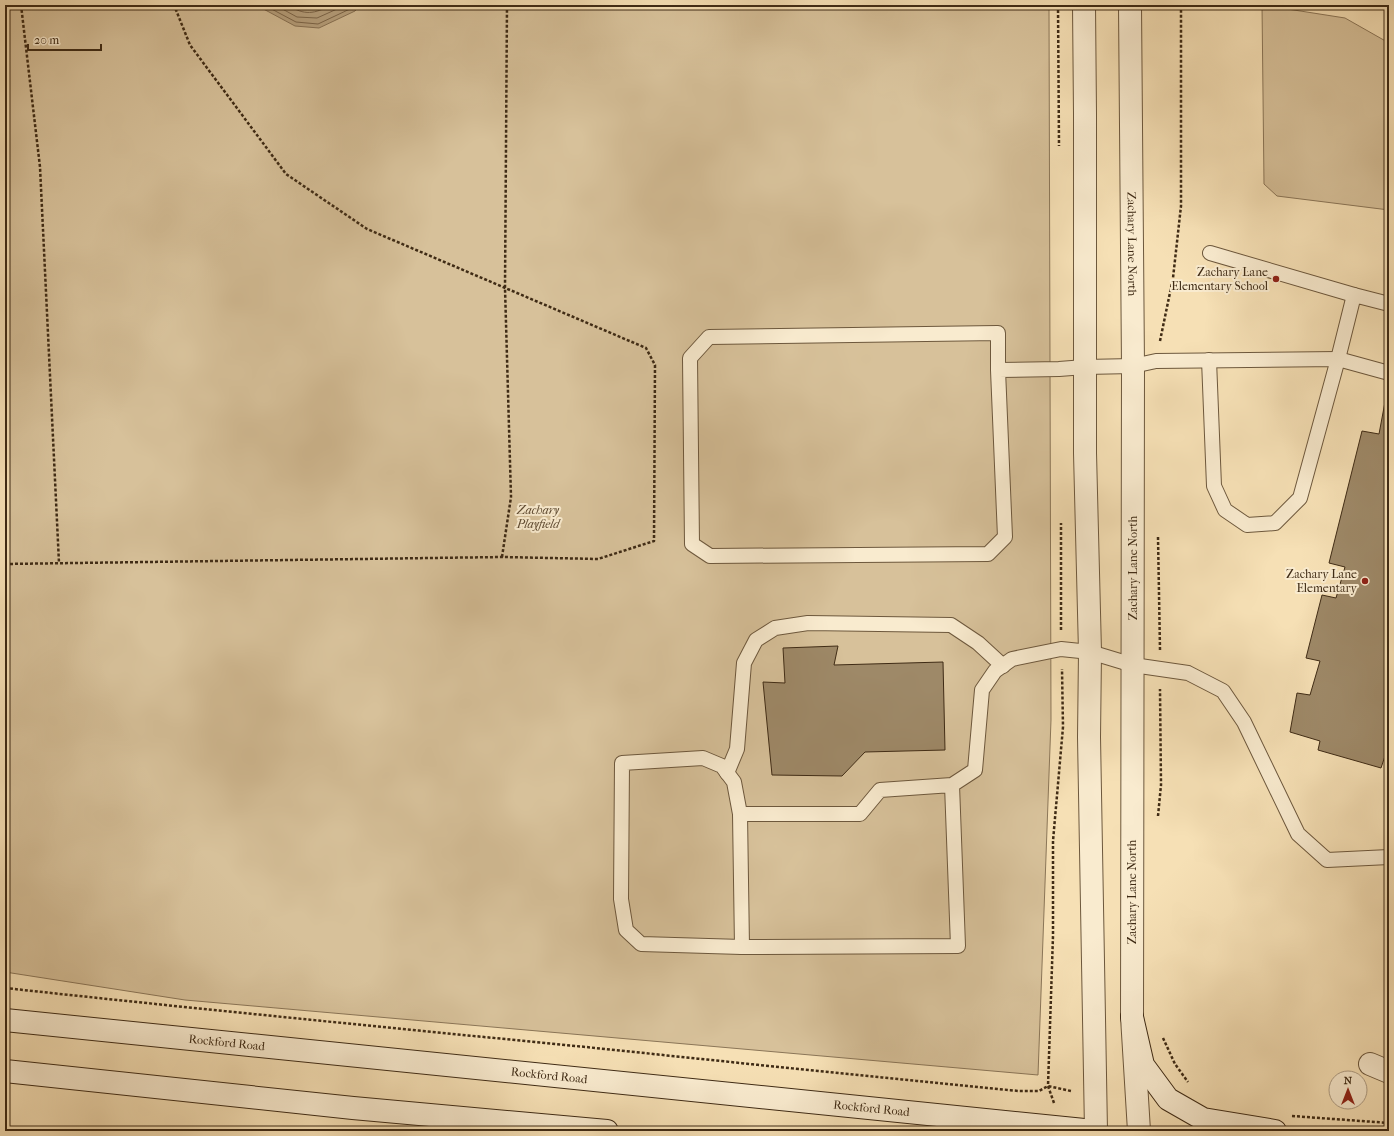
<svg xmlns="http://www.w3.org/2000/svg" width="1394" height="1136" viewBox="0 0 1394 1136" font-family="'IM FELL French Canon',serif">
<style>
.green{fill:#d7c19a;stroke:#8b7658}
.water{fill:#b8a27f;stroke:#887255}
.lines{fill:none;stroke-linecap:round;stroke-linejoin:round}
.shore{stroke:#7c664a;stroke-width:1}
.building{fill:#9e8968;stroke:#3f2b15}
.service-casing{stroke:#6d583d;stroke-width:16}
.minor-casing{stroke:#6d583d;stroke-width:24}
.tertiary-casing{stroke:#6d583d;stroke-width:24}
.secondary-casing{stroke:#3f2b15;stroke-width:24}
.path{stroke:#3f2b15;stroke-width:2.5;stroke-dasharray:3 2;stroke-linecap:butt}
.service{stroke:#f9ebcf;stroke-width:14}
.minor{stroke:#f9ebcf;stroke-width:22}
.tertiary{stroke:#f9ebcf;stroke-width:22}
.secondary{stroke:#f9ebcf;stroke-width:22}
.poi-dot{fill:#8f2418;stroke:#f9ebcf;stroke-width:1.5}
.labels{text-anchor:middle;stroke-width:4;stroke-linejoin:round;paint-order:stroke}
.street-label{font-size:12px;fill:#3f2b15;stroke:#f9ebcf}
.poi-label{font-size:12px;fill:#3f2b15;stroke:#f9ebcf;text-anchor:end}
.park-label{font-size:12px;font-style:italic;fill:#5d4930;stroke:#f9ebcf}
</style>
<rect width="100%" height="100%" fill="#f6e0b5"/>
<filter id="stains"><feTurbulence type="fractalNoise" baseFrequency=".005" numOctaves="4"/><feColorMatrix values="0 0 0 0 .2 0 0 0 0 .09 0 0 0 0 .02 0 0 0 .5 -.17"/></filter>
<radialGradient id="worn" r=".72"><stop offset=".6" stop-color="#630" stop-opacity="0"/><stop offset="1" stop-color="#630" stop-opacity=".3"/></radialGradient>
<!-- green -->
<g class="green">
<path d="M 5,5 L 1049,5 L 1051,720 L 1038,1075 L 185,1000 L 5,972 Z"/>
<path d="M 1262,5 L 1345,18 L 1389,43 L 1389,210 L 1277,196 L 1264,184 Z"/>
</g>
<!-- water -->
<path class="water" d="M 256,5 L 361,5 L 355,11 L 319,28 L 295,26 Z"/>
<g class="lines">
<!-- shore -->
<g class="shore">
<path d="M 264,5 L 296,22 L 318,24 L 352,8 L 355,5"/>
<path d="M 275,5 L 297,17 L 317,18 L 346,5"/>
<path d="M 287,5 C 306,16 313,14 332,5"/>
</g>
</g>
<!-- building -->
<g class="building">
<path d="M 1385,402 L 1389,403 L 1389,758 L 1385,756 L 1381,768 L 1318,750 L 1320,741 L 1290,732 L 1297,693 L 1310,695 L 1320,661 L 1306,658 L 1322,595 L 1336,598 L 1345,567 L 1329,563 L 1362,431 L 1379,434 Z"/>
<path d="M 838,646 L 834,665 L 943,662 L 945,750 L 865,752 L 842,776 L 772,775 L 763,682 L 785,683 L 783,648 Z"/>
</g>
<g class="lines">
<defs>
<g id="service">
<path d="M 1210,253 L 1354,295"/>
<path d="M 1209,360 L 1214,486 L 1225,510 L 1247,525 L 1275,523 L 1300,498 L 1338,359 L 1354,295 L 1389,304"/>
<path d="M 998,370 L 1005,537 L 988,554 L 710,556 L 692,544 L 690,358 L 709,337 L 998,333 L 998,370 L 1059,369 L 1085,367 L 1133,366 L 1156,361 L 1338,359 L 1389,373"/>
<path d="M 727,773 L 737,749 L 744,663 L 756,640 L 775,628 L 808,623 L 951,625 L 978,643 L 1003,666"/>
<path d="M 952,785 L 958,946 L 742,947 L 740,814 L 860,814 L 880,790 L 952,785 L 975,770 L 982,690 L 995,671 L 1012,659 L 1061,649 L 1090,652 L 1133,665 L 1188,673 L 1223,691 L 1244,722 L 1298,834 L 1327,860 L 1389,857"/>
<path d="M 740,814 L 734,782 L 722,766 L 703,758 L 622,763 L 621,899 L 626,930 L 641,944 L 742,947"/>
</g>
<path id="minor" d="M 1370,1064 L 1389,1072"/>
<g id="tertiary">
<path d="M 1084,5 L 1085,114 L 1085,453 L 1090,652 L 1089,737 L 1096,1131"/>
<path id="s1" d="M 1130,5 L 1133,366 L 1132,1017 L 1139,1131"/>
</g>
<g id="secondary">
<path d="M 1132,1017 L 1143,1065 L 1168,1099 L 1203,1119 L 1275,1131"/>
<path id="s2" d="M 5,1020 L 1094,1131"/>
<path d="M 5,1071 L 353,1108 L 607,1131"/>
</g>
</defs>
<!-- service casing -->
<use href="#service" class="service-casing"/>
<!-- minor casing -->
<use href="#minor" class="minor-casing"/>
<!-- tertiary casing -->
<use href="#tertiary" class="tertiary-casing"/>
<!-- secondary casing -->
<use href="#secondary" class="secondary-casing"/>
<!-- path -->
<g class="path">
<path d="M 21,5 L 40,167 L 59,563"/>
<path d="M 1058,5 L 1059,146"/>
<path d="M 1160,341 L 1173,278 L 1181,206 L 1181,5"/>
<path d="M 1158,537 L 1160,650"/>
<path d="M 502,557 L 511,497 L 505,288 L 507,5"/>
<path d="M 5,564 L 502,557 L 598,559 L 654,541 L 655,365 L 646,348 L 367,229 L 286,174 L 190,45 L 174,5"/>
<path d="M 1061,630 L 1061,523"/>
<path d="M 1158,816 L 1161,785 L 1160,689"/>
<path d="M 5,988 C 198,1009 392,1028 586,1047 C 730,1062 874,1077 1019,1091 L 1039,1091 L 1048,1086 L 1071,1091"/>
<path d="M 1163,1038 L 1175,1064 L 1188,1082"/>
<path d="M 1054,1103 L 1048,1086 L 1053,936 L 1053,841 L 1063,727 L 1062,669"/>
<path d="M 1292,1116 L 1389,1123"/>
</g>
<!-- service -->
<use href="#service" class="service"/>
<!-- minor -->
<use href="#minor" class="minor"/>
<!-- tertiary -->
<use href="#tertiary" class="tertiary"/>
<!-- secondary -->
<use href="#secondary" class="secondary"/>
</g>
<!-- markers -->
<g class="poi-dot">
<circle cx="1276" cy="279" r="4"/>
<circle cx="1365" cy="581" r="4"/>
</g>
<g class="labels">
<!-- street labels -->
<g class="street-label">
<text dy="4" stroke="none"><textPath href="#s1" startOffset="239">Zachary Lane North</textPath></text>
<text transform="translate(1133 568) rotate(-90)" y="4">Zachary Lane North</text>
<text transform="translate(1132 892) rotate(-90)" y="4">Zachary Lane North</text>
<text dy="4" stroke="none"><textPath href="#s2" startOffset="223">Rockford Road</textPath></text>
<text dy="4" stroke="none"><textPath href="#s2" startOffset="547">Rockford Road</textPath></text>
<text dy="4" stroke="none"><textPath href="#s2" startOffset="871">Rockford Road</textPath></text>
</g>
<!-- poi labels -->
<g class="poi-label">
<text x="1268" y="276">Zachary Lane<tspan x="1268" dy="14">Elementary School</tspan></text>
<text x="1357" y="578">Zachary Lane<tspan x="1357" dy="14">Elementary</tspan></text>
</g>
<!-- park labels -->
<g class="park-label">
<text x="538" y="514">Zachary<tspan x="538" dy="14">Playfield</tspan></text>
</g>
</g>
<!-- margin -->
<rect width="1394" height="1136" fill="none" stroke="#f6e0b5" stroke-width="20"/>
<rect x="6" y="6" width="1382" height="1124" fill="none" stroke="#3f2b15" stroke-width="2"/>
<rect x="10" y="10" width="1374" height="1116" fill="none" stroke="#3f2b15"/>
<!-- north arrow -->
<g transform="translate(1348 1090)"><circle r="19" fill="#f9ebcf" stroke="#af9e85"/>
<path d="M0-3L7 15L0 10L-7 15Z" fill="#8f2418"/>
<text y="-6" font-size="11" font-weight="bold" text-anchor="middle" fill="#3f2b15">N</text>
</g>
<!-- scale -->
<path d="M28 44v6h73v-6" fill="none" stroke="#3f2b15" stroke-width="2"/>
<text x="34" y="44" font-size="12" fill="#3f2b15" stroke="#f9ebcf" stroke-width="3" paint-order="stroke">20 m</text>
<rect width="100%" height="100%" filter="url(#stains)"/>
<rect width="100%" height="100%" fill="url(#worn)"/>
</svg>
